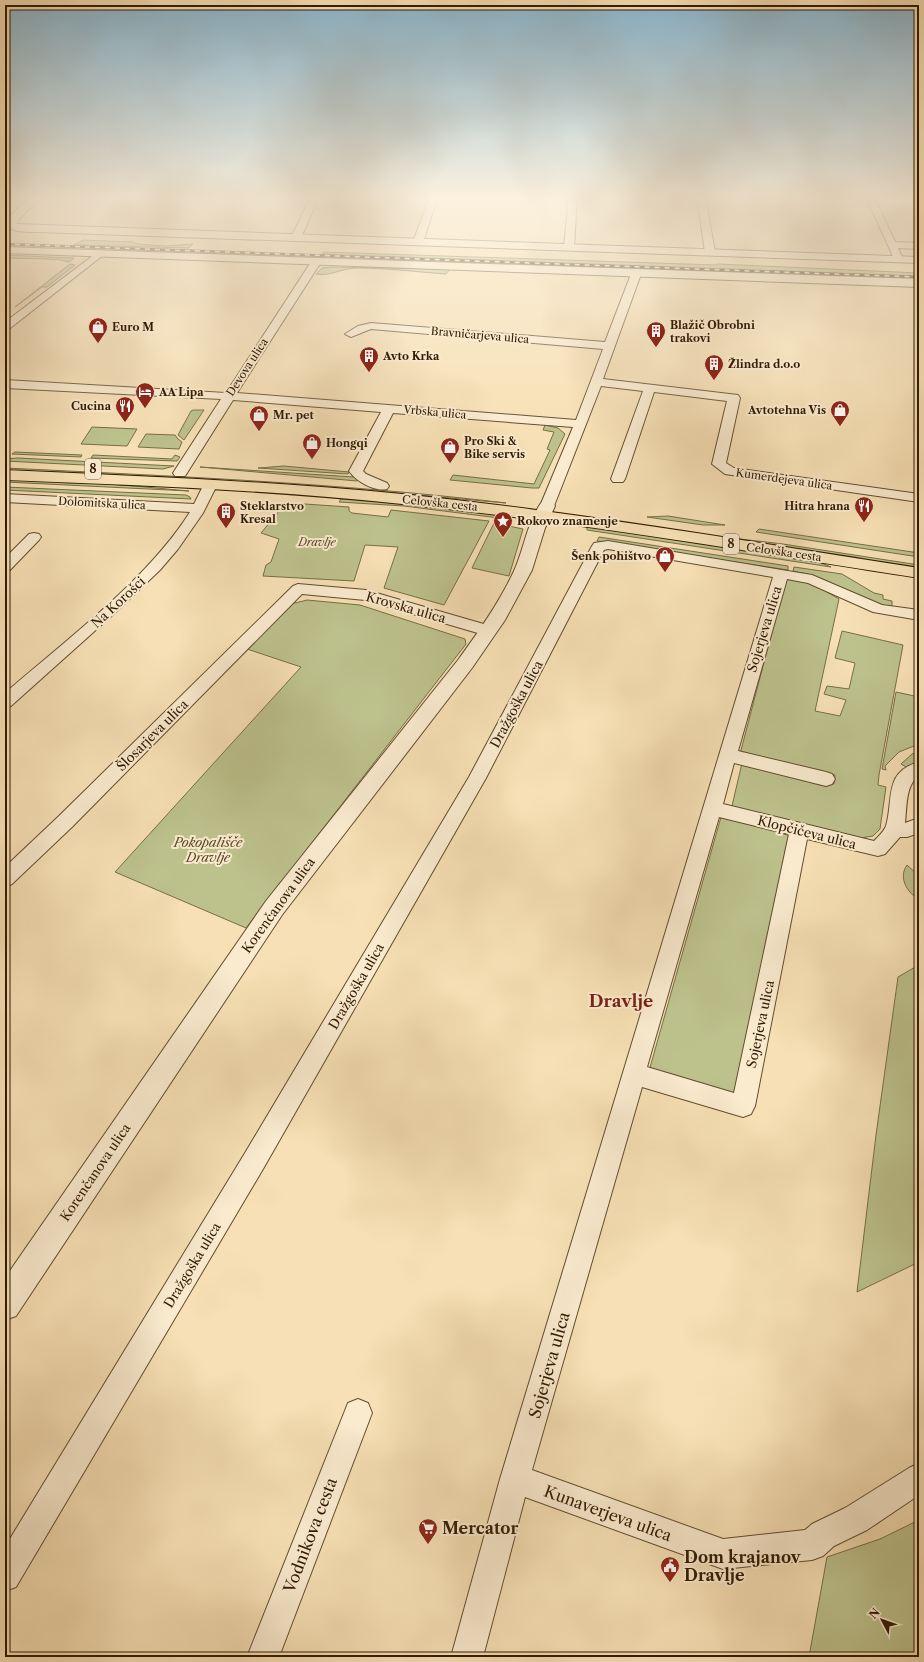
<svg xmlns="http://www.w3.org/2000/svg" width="924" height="1662" viewBox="0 0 924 1662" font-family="'Libre Caslon Text',serif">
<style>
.green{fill:#bdc28d;stroke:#776e46}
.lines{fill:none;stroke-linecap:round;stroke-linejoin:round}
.minor-casing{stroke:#624c2d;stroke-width:2}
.tertiary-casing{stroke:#624c2d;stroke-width:2}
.primary-casing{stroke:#311a00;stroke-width:2}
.minor{fill:#faebcf;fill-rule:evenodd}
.tertiary{fill:#faebcf;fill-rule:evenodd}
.primary{fill:#f7e0b5;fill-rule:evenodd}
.rail-casing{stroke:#311a00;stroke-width:2.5}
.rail{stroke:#faebcf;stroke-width:1.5;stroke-dasharray:5;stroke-linecap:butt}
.labels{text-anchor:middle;stroke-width:4;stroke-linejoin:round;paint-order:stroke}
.far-poi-label{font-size:11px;font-weight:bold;fill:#311a00;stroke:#faebcf;text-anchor:start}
.far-street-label{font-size:11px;fill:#311a00;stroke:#faebcf}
.far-park-label{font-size:11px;font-style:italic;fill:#5b4c2a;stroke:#faebcf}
.shield{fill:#faebcf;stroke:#6d593e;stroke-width:1}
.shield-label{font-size:12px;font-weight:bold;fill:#311a00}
.street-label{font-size:13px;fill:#311a00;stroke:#faebcf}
.park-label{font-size:13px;font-style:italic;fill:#5b4c2a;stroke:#faebcf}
.near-street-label{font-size:16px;fill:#311a00;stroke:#faebcf}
.near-poi-label{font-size:16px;font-weight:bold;fill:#311a00;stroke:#faebcf;text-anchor:start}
.district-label{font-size:17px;font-weight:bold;fill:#7a1f14;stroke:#faebcf}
</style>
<rect width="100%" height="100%" fill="#f7e0b5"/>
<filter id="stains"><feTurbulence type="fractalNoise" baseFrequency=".005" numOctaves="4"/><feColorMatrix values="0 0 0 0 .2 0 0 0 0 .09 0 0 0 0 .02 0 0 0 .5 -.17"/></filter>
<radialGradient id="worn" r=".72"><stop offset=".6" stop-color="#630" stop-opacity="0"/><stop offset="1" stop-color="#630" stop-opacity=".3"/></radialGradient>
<!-- green -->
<g class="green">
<path d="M 83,240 L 133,242 L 137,244 L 165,246 L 193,244 L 189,248 L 74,245 Z"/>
<path d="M 5,245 L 919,279 L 919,281 L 320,259 L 320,257 L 5,248 Z"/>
<path d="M 323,252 L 716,265 L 717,264 L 919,273 L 919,276 L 322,254 Z"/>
<path d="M 5,255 L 72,258 L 74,258 L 69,262 L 56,259 L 54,260 L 50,259 L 5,258 Z"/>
<path d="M 70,264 L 75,265 L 47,287 L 42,287 L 15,307 Z"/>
<path d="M 332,267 L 450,269 L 446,274 C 417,272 387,268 357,268 C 342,268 329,277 316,274 L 322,268 Z"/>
<path d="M 193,410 L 204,410 L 184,440 L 178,435 L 191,411 Z"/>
<path d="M 545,425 L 558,428 L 565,434 L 539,488 L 532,488 L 450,480 L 453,475 L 534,484 L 550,450 L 547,449 L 554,432 L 543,430 Z"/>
<path d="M 92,427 L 137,429 L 127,446 L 81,444 Z"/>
<path d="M 146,434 L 175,435 L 178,439 L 182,442 L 179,449 L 138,447 Z"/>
<path d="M 15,452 L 82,455 L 81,457 L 12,454 Z"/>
<path d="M 93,455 L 172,459 L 175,455 L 180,457 L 177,461 L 91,458 Z"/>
<path d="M 18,458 L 174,466 L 163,469 L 5,461 L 5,459 Z"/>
<path d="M 284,466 L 349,472 L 348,474 L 258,468 Z"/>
<path d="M 200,467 L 354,477 L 359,479 L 357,481 Z"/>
<path d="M 5,468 C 172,476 339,483 506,503 L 350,489 L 5,471 Z"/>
<path d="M 5,478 L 101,483 L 189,491 L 5,482 Z"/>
<path d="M 5,487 L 186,495 L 190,497 L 191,499 L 5,490 Z"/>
<path d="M 341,499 L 358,499 L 501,514 L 499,518 L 404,506 L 339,502 Z"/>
<path d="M 290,503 L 349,507 L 349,511 L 352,513 L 388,517 L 391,510 L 489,521 L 444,605 L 384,588 L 398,547 L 365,545 L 354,581 L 263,576 L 266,565 L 271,562 L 279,539 L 261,533 L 285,504 Z"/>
<path d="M 668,516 L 725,525 L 703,525 L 647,517 Z"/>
<path d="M 494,523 L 523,529 L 509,576 L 472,568 Z"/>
<path d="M 587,526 L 816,561 L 831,567 L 587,530 Z"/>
<path d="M 759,529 L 919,553 L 919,557 L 756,532 Z"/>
<path d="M 706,535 L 783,544 L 919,565 L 919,569 Z"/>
<path d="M 599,537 L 788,566 L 788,570 L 597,541 Z"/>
<path d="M 794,567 L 842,574 L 874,593 L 883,595 L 883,599 L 892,601 L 892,608 C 864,603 842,586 817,577 C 810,574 801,573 793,571 Z"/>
<path d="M 786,578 L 810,582 L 839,599 L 815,711 L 840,716 L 846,700 L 824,694 L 827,686 L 849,689 L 855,663 L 835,658 L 842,631 L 903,645 L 879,775 L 878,785 L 886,787 L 880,829 L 873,836 L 861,838 L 804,826 L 732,806 L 742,763 L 834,784 L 835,775 L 740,754 Z"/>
<path d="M 307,600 L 360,605 L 465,639 L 466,644 L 246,928 L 115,872 L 301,667 L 247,649 L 291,604 Z"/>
<path d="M 896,692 L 919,697 L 919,744 L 899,752 L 885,766 L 886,770 L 882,769 Z"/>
<path d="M 919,751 L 919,762 L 906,767 L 901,764 L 912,754 Z"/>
<path d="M 721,817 L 791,836 L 734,1099 L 649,1071 Z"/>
<path d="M 907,865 L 919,876 L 919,900 C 907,892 898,878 907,865 Z"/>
<path d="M 917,966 L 919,966 L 919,1262 L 857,1292 L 876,1135 L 898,977 Z"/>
<path d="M 919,1520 L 919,1657 L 809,1657 L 827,1557 L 880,1539 Z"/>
</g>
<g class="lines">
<defs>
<g id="minor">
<path d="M 311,196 L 319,196 L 301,238 L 299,240 L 293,240 L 291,238 Z"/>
<path d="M 430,196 L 438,196 L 423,242 L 421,244 L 415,244 L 413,242 Z"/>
<path d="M 569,196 L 577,196 L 574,247 L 569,250 L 564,247 Z"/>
<path d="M 697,196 L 705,196 L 715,252 L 713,254 L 707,254 L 705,252 Z"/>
<path d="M 866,196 L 874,196 L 895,242 L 919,243 L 919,249 L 898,248 L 903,259 L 898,262 L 895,261 Z"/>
<path d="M 99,251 L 104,254 L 102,256 L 9,329 L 5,330 L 5,322 Z"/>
<path d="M 316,259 L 321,262 L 237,393 L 576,420 L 603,349 L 371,329 L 351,337 L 345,334 L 358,326 L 371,323 L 605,342 L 631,274 L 636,271 L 641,274 L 603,379 L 738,395 L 740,398 L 726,463 L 734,468 L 919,494 L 919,502 L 725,474 L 712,464 L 727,401 L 654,392 L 625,479 L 623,482 L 613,482 L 611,479 L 643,391 L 601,386 L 554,506 L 552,509 L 542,509 L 540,506 L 573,427 L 393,413 L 363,471 L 366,474 L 387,483 L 389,486 L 387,489 C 374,492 356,481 349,471 L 381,412 L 233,400 L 187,473 L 185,476 L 175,476 L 173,473 L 221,399 L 5,388 L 5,380 L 226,393 L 311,262 Z"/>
<path d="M 210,481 L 215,482 L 217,485 L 203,513 L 178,549 L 160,570 L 117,611 L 11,706 L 5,708 L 5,693 C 66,640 147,580 190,512 L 5,502 L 5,494 L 194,504 L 205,482 Z"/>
<path d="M 34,533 L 39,534 L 41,537 L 39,540 L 10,570 L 5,571 L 5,558 L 29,534 Z"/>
<path d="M 608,541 L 812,575 L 882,605 L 919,610 L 919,620 L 873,612 L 808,583 L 787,579 L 738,751 L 826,772 L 832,774 L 835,779 L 832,784 L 826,786 L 734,763 L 723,804 L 874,841 C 878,837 884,831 886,826 C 894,799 883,772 919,762 L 919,775 C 905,786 907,807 905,823 L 919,818 L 919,833 L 907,837 L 900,837 L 885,854 L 878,856 L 807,839 L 755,1106 L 751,1114 L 743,1117 L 642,1087 L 532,1470 L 723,1539 L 805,1530 L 812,1524 L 845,1508 L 909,1468 L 919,1463 L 919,1495 L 867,1530 L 834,1546 L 823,1556 L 812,1560 L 723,1569 L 525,1497 L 483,1657 L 451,1657 L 500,1479 L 773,577 L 608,549 L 604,550 L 486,778 L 263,1169 L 16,1587 L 5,1591 L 5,1547 L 245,1153 L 469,777 L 592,546 L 594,543 ZM 719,817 L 789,834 L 734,1093 L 647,1067 Z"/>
<path d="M 298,584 L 366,590 L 494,627 L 496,631 L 494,635 L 488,636 L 365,600 L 302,594 L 73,826 L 12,884 L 5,887 L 5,867 L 59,816 L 293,586 Z"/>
<path d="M 358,1399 L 368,1403 L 372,1413 L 279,1657 L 247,1657 L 348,1403 Z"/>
</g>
<g id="tertiary">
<path d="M 31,196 L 42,196 L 19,219 L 17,224 L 919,257 L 919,263 L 39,232 C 29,232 13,233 6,225 L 10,216 Z"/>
<path d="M 5,247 L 919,279 L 919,287 L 5,253 Z"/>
<path d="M 547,501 L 553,503 L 555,506 L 545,528 L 532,570 L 505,620 L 472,668 L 282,915 L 16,1316 L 5,1320 L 5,1278 L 266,901 L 458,660 C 479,631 499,603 514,571 C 524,549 527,523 541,503 Z"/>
</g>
<path id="primary" d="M 5,470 C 137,476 270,481 402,494 C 575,512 747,541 919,568 L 919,578 C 747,551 575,522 402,504 C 270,490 137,485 5,480 Z"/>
</defs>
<!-- minor casing -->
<use href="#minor" class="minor-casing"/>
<!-- tertiary casing -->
<use href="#tertiary" class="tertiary-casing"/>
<!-- primary casing -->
<use href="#primary" class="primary-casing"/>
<!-- minor -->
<use href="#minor" class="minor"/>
<!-- tertiary -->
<use href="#tertiary" class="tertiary"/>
<!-- primary -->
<use href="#primary" class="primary"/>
<defs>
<path id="rail" d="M 5,244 L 919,277"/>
</defs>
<!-- rail casing -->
<use href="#rail" class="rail-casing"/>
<!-- rail -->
<use href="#rail" class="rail"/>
</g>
<!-- sky -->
<linearGradient id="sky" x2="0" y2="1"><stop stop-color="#8ab8d2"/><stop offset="0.46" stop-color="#fbf1de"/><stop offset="1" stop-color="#fbf1de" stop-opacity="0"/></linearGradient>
<rect width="924" height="429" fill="url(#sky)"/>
<!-- icons -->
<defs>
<symbol id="shop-pin" viewBox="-11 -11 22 30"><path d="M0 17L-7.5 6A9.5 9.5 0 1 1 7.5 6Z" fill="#8f2418" stroke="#faebcf"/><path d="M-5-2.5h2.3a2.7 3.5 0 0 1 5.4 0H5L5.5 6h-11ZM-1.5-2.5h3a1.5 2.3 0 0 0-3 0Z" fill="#fff"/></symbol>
<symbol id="building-pin" viewBox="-11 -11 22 30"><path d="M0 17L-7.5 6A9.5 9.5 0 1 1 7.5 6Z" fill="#8f2418" stroke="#faebcf"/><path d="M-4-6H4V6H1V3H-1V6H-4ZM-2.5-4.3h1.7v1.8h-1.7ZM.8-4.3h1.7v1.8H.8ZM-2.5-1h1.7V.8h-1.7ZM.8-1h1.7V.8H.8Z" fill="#fff"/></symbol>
<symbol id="hotel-pin" viewBox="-11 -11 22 30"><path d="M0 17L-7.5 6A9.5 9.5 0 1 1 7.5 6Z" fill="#8f2418" stroke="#faebcf"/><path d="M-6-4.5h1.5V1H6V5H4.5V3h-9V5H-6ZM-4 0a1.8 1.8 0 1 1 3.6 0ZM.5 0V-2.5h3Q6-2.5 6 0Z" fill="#fff"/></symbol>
<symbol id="restaurant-pin" viewBox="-11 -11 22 30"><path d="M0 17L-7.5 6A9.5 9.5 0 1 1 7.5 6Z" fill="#8f2418" stroke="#faebcf"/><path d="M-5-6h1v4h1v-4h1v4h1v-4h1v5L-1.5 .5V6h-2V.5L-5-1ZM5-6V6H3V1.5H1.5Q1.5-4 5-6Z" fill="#fff"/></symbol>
<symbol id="sight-pin" viewBox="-11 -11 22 30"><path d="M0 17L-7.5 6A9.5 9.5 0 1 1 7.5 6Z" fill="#8f2418" stroke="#faebcf"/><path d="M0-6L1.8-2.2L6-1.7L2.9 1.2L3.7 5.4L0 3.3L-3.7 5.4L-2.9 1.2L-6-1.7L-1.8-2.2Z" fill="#fff"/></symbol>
<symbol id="supermarket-pin" viewBox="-11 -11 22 30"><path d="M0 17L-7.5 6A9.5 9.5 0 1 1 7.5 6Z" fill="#8f2418" stroke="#faebcf"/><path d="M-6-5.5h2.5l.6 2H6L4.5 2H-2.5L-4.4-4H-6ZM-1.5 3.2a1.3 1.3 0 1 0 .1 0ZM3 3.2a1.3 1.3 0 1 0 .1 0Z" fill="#fff"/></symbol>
<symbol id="civic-pin" viewBox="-11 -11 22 30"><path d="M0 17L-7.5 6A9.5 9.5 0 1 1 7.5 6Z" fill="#8f2418" stroke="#faebcf"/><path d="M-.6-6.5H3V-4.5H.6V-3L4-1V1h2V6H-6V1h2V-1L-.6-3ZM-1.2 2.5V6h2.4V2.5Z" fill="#fff"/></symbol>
</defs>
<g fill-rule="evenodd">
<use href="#shop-pin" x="87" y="316" width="22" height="30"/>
<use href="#building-pin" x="645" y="320" width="22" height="30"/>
<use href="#building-pin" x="358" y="345" width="22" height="30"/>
<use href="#building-pin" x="703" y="353" width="22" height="30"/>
<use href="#hotel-pin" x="134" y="381" width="22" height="30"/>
<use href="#restaurant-pin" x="114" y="395" width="22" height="30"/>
<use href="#shop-pin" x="829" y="399" width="22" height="30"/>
<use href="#shop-pin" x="248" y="404" width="22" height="30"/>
<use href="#shop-pin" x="301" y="432" width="22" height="30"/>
<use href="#shop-pin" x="439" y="436" width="22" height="30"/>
<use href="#restaurant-pin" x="853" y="495" width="22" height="30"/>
<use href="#building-pin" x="215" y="501" width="22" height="30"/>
<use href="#sight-pin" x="492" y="510" width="22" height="30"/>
<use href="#shop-pin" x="654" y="545" width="22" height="30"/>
<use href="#supermarket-pin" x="417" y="1517" width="22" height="30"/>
<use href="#civic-pin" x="659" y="1555" width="22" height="30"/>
</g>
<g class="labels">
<!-- far-poi labels -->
<g class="far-poi-label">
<text x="670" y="329">Blažič Obrobni<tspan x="670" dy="13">trakovi</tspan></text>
<text x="112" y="331">Euro M</text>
<text x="383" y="360">Avto Krka</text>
<text x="728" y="368">Žlindra d.o.o</text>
<text x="159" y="396">AA Lipa</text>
<text x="111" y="410" text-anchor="end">Cucina</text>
<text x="826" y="414" text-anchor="end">Avtotehna Vis</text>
<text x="273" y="419">Mr. pet</text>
<text x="464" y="445">Pro Ski &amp;<tspan x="464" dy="13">Bike servis</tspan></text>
<text x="326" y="447">Hongqi</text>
<text x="240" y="510">Steklarstvo<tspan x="240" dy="13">Kresal</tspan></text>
<text x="850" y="510" text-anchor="end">Hitra hrana</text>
<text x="517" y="525">Rokovo znamenje</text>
<text x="651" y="560" text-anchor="end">Šenk pohištvo</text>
</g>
<!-- far-street labels -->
<g class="far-street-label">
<text transform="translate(480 335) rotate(5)" y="4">Bravničarjeva ulica</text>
<text transform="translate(247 367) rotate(-57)" y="4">Devova ulica</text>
<text transform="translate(435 412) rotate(5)" y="4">Vrbska ulica</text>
<text transform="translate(784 479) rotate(8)" y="4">Kumerdejeva ulica</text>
<text transform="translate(102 503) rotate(3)" y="4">Dolomitska ulica</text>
<text transform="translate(440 503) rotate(6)" y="4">Celovška cesta</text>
<text transform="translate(784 552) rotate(8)" y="4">Celovška cesta</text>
</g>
<!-- far-park labels -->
<g class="far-park-label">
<text x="317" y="546">Dravlje</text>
</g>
<!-- shield labels -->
<g class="shield">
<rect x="85" y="459" width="16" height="20" rx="3"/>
<rect x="723" y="534" width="16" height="20" rx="3"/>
</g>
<g class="shield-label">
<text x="93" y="473">8</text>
<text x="731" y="548">8</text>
</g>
<!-- street labels -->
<g class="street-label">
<text transform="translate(118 602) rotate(-43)" y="5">Na Korošci</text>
<text transform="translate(406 607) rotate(16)" y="5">Krovska ulica</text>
<text transform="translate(764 629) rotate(-73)" y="5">Sojerjeva ulica</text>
<text transform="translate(516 704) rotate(-62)" y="5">Dražgoška ulica</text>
<text transform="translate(152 735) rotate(-45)" y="5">Šlosarjeva ulica</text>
<text transform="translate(807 832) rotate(14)" y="5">Klopčičeva ulica</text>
<text transform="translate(278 905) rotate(-54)" y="5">Korenčanova ulica</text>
<text transform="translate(356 986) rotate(-60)" y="5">Dražgoška ulica</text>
<text transform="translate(760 1024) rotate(-78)" y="5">Sojerjeva ulica</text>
<text transform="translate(95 1172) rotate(-56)" y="5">Korenčanova ulica</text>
<text transform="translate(192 1265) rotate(-59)" y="5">Dražgoška ulica</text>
</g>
<!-- park labels -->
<g class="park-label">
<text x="208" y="847">Pokopališče<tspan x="208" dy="15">Dravlje</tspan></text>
</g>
<!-- near-street labels -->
<g class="near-street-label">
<text transform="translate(549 1365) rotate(-74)" y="6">Sojerjeva ulica</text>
<text transform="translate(608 1513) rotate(20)" y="6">Kunaverjeva ulica</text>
<text transform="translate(310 1535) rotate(-69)" y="6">Vodnikova cesta</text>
</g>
<!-- near-poi labels -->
<g class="near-poi-label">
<text x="442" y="1534">Mercator</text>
<text x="684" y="1563">Dom krajanov<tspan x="684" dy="18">Dravlje</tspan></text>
</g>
<!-- district labels -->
<g class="district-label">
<text x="621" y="1007">Dravlje</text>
</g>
</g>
<!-- margin -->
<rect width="924" height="1662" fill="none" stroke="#f7e0b5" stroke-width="20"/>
<rect x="6" y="6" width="912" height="1650" fill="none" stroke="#311a00" stroke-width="2"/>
<rect x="10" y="10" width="904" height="1642" fill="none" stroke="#311a00"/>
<!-- north arrow -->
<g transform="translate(882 1620) rotate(311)" stroke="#faebcf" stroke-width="3" paint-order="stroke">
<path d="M0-3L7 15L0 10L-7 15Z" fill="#311a00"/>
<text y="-6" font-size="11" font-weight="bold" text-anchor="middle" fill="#311a00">N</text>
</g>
<rect width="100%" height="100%" filter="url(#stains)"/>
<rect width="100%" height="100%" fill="url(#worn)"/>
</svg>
